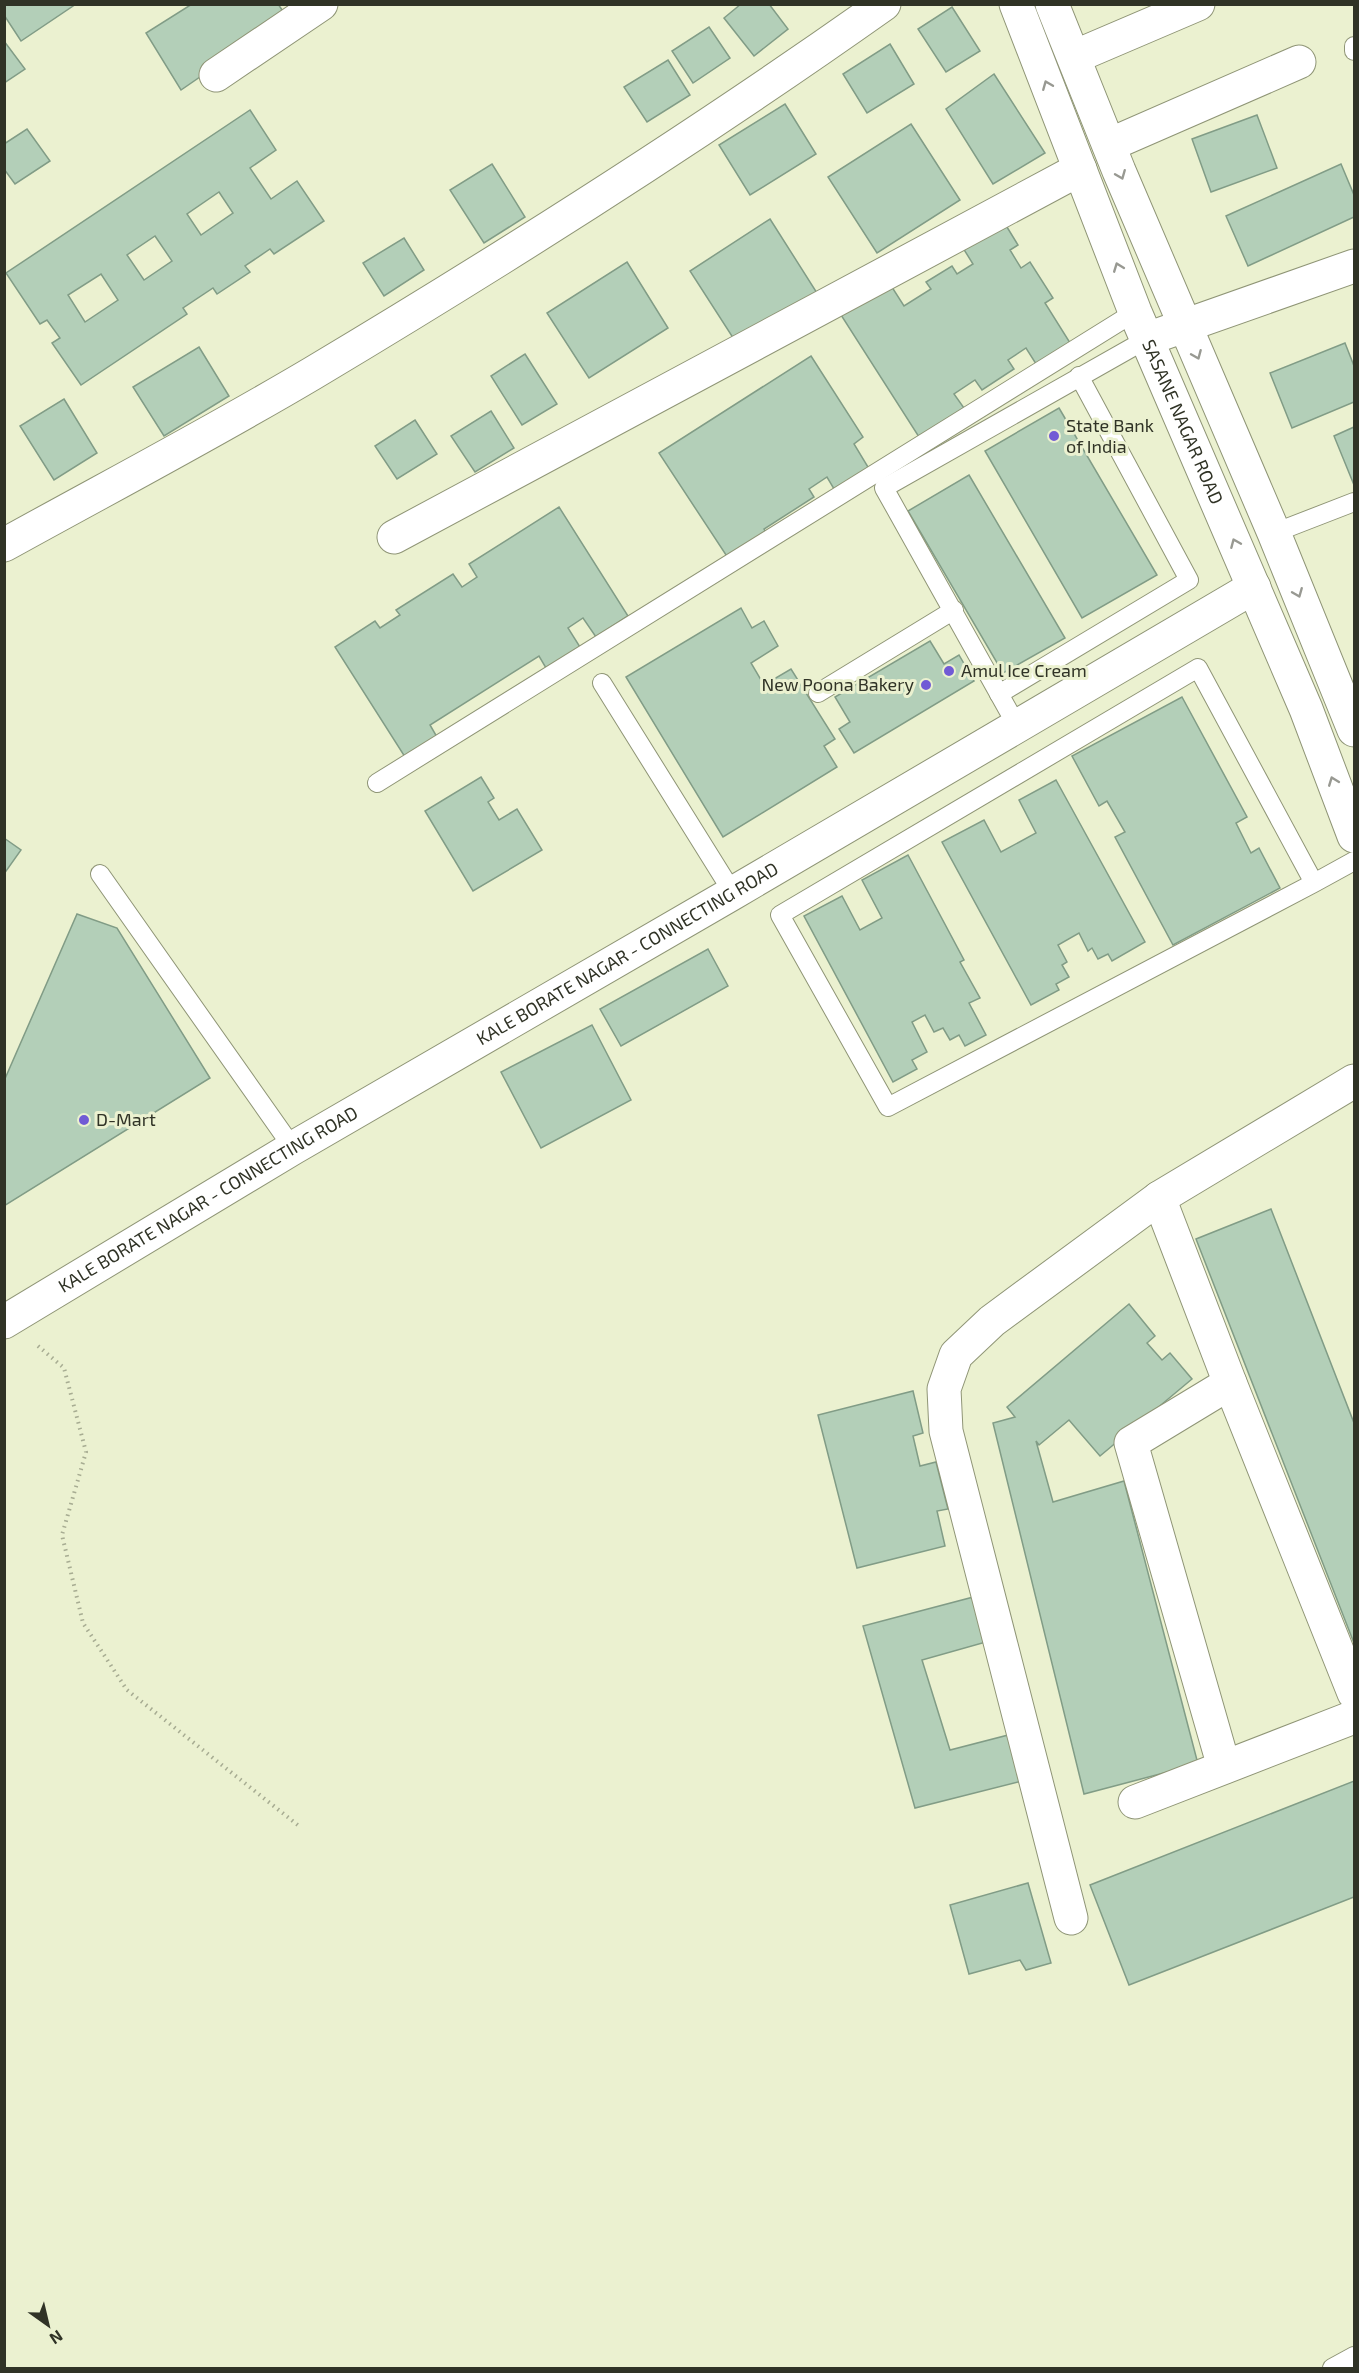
<svg xmlns="http://www.w3.org/2000/svg" width="1359" height="2373" viewBox="0 0 1359 2373" font-family="'Exo 2',sans-serif">
<style>
.building{fill:#b3cfb8;stroke:#819c86;stroke-width:1.5;fill-rule:evenodd}
.lines{fill:none;stroke-linecap:round;stroke-linejoin:round}
.service-casing{stroke:#8f9576;stroke-width:20}
.minor-casing{stroke:#8f9576;stroke-width:35}
.tertiary-casing{stroke:#8f9576;stroke-width:35}
.path{stroke:#a7ac92;stroke-width:4;stroke-dasharray:1.5 4.5;stroke-linecap:butt}
.service{stroke:#fff;stroke-width:18}
.minor{stroke:#fff;stroke-width:33}
.tertiary{stroke:#fff;stroke-width:33}
.oneway{stroke:#989992}
.poi-dot{fill:#715bd5;stroke:#ebf1d0;stroke-width:2}
.labels{text-anchor:middle;stroke-width:6;stroke-linejoin:round;paint-order:stroke}
.street-label{font-size:18px;fill:#303326;stroke:#ebf1d0}
.poi-label{font-size:18px;fill:#303326;stroke:#ebf1d0;text-anchor:start}
</style>
<rect width="100%" height="100%" fill="#ebf1d0"/>
<!-- building -->
<g class="building">
<path d="M 4,4 L 76,4 L 21,41 L 4,15 Z"/>
<path d="M 192,4 L 278,4 L 287,17 L 181,90 L 146,33 Z"/>
<path d="M 741,4 L 769,4 L 788,29 L 754,56 L 724,18 Z"/>
<path d="M 952,7 L 980,51 L 946,72 L 918,29 Z"/>
<path d="M 709,27 L 730,58 L 693,83 L 672,51 Z"/>
<path d="M 4,41 L 25,69 L 4,83 Z"/>
<path d="M 890,44 L 914,84 L 867,113 L 843,74 Z"/>
<path d="M 668,60 L 690,95 L 647,122 L 624,87 Z"/>
<path d="M 994,74 L 1045,153 L 993,184 L 946,109 Z"/>
<path d="M 785,104 L 816,154 L 750,195 L 719,145 Z"/>
<path d="M 250,110 L 276,150 L 250,168 L 271,199 L 297,181 L 324,221 L 274,254 L 270,249 L 245,266 L 250,272 L 217,294 L 213,288 L 183,308 L 187,314 L 81,385 L 52,343 L 60,338 L 47,320 L 40,324 L 6,273 ZM 219,192 L 233,213 L 201,235 L 187,214 ZM 155,236 L 172,261 L 144,280 L 127,255 ZM 101,274 L 118,300 L 85,322 L 68,295 Z"/>
<path d="M 1257,115 L 1277,168 L 1211,192 L 1192,139 Z"/>
<path d="M 911,124 L 960,200 L 877,253 L 828,177 Z"/>
<path d="M 27,129 L 50,161 L 15,184 L 4,169 L 4,144 Z"/>
<path d="M 492,164 L 525,217 L 484,243 L 450,190 Z"/>
<path d="M 1341,164 L 1354,195 L 1354,217 L 1248,266 L 1226,216 Z"/>
<path d="M 999,214 L 1018,245 L 1010,250 L 1021,268 L 1030,262 L 1053,298 L 1045,303 L 1072,346 L 1038,367 L 1026,348 L 1008,360 L 1014,369 L 982,390 L 975,380 L 954,394 L 964,408 L 919,437 L 841,315 L 890,284 L 904,306 L 931,289 L 926,282 L 952,266 L 957,274 L 973,264 L 958,240 Z"/>
<path d="M 770,219 L 817,293 L 737,344 L 690,271 Z"/>
<path d="M 404,238 L 424,270 L 384,296 L 363,263 Z"/>
<path d="M 627,262 L 668,328 L 589,378 L 547,313 Z"/>
<path d="M 1345,343 L 1354,366 L 1354,402 L 1292,428 L 1270,373 Z"/>
<path d="M 199,347 L 229,396 L 164,436 L 133,387 Z"/>
<path d="M 525,354 L 557,404 L 522,425 L 491,376 Z"/>
<path d="M 811,356 L 863,437 L 854,444 L 871,472 L 837,494 L 827,477 L 809,489 L 814,497 L 764,529 L 768,537 L 730,561 L 659,453 Z"/>
<path d="M 64,399 L 97,453 L 54,480 L 20,426 Z"/>
<path d="M 1059,408 L 1157,575 L 1082,618 L 985,451 Z"/>
<path d="M 491,411 L 514,448 L 475,472 L 451,436 Z"/>
<path d="M 415,420 L 437,454 L 397,479 L 375,446 Z"/>
<path d="M 1354,427 L 1354,485 L 1334,436 Z"/>
<path d="M 969,475 L 1065,638 L 1003,673 L 908,511 Z"/>
<path d="M 559,507 L 628,616 L 596,637 L 583,618 L 568,628 L 580,647 L 546,668 L 539,656 L 430,725 L 437,737 L 405,757 L 335,647 L 375,621 L 380,628 L 400,615 L 396,610 L 453,574 L 462,587 L 477,577 L 469,564 Z"/>
<path d="M 741,608 L 752,628 L 764,621 L 778,646 L 751,663 L 764,685 L 791,669 L 835,739 L 824,746 L 837,767 L 723,837 L 626,677 Z"/>
<path d="M 930,641 L 944,664 L 959,655 L 974,681 L 854,753 L 839,729 L 850,722 L 835,697 Z"/>
<path d="M 1182,697 L 1247,817 L 1236,823 L 1251,853 L 1259,848 L 1280,888 L 1173,945 L 1115,837 L 1125,832 L 1107,801 L 1099,806 L 1072,756 Z"/>
<path d="M 481,777 L 494,798 L 488,802 L 499,820 L 517,809 L 542,850 L 473,891 L 425,811 Z"/>
<path d="M 1056,780 L 1145,942 L 1112,961 L 1108,954 L 1098,959 L 1092,948 L 1088,951 L 1079,933 L 1058,945 L 1067,962 L 1062,965 L 1069,977 L 1056,984 L 1059,990 L 1031,1005 L 942,842 L 984,820 L 1001,852 L 1036,833 L 1019,800 Z"/>
<path d="M 4,838 L 21,850 L 4,874 Z"/>
<path d="M 908,855 L 964,960 L 960,962 L 980,998 L 969,1003 L 986,1035 L 965,1046 L 959,1035 L 950,1040 L 943,1028 L 934,1032 L 925,1015 L 912,1022 L 927,1052 L 912,1060 L 917,1069 L 893,1082 L 804,916 L 842,896 L 860,930 L 882,918 L 862,880 Z"/>
<path d="M 77,914 L 117,928 L 210,1078 L 4,1206 L 4,1081 Z"/>
<path d="M 708,949 L 728,986 L 621,1046 L 600,1009 Z"/>
<path d="M 592,1025 L 631,1100 L 541,1148 L 501,1072 Z"/>
<path d="M 1271,1209 L 1354,1423 L 1354,1643 L 1196,1239 Z"/>
<path d="M 1129,1304 L 1155,1336 L 1147,1343 L 1162,1360 L 1170,1353 L 1192,1379 L 1100,1456 L 1069,1420 L 1039,1445 L 1036,1441 L 1053,1502 L 1124,1481 L 1198,1764 L 1084,1794 L 993,1423 L 1015,1417 L 1007,1407 Z"/>
<path d="M 913,1391 L 923,1433 L 913,1436 L 920,1466 L 936,1462 L 948,1509 L 937,1511 L 945,1546 L 857,1568 L 818,1415 Z"/>
<path d="M 981,1595 L 993,1640 L 922,1660 L 950,1750 L 1016,1733 L 1030,1779 L 915,1808 L 863,1626 Z"/>
<path d="M 1354,1781 L 1354,1897 L 1129,1985 L 1090,1885 Z"/>
<path d="M 1028,1883 L 1051,1963 L 1026,1970 L 1020,1960 L 969,1974 L 950,1905 Z"/>
</g>
<g class="lines">
<defs>
<g id="service">
<path d="M 1354,46 L 1354,51"/>
<path d="M 1274,533 L 1354,502"/>
<path d="M 602,683 L 733,893"/>
<path d="M 818,693 L 954,610"/>
<path d="M 999,694 L 1189,580 L 1079,376"/>
<path d="M 1017,726 L 884,488 L 1147,339"/>
<path d="M 377,783 L 1135,312"/>
<path d="M 100,874 L 293,1148"/>
<path d="M 1314,883 L 1198,668 L 780,915 L 888,1107 L 1314,883 L 1354,861"/>
<path d="M 1332,2368 L 1354,2356"/>
</g>
<g id="minor">
<path d="M 1074,57 L 1198,4"/>
<path d="M 216,75 L 321,4"/>
<path d="M 1109,145 L 1299,62"/>
<path d="M 1147,339 L 1354,266"/>
<path d="M 394,537 L 1080,169"/>
<path d="M 4,545 C 107,488 212,433 313,373 C 507,257 699,135 884,4"/>
<path d="M 1159,1198 L 1230,1383 L 1354,1693"/>
<path d="M 1224,1767 L 1131,1443 L 1230,1383"/>
<path d="M 1135,1802 L 1354,1717"/>
<path d="M 1071,1918 L 946,1431 L 944,1389 L 956,1355 L 992,1321 L 1159,1198 L 1354,1081"/>
</g>
<g id="tertiary">
<path id="s1" d="M 1016,4 L 1135,312 L 1306,709 L 1354,836"/>
<path d="M 1052,4 L 1119,171 L 1274,533 L 1354,730"/>
<path id="s2" d="M 4,1322 L 293,1148 L 733,893 L 1254,587"/>
</g>
</defs>
<!-- service casing -->
<use href="#service" class="service-casing"/>
<!-- minor casing -->
<use href="#minor" class="minor-casing"/>
<!-- tertiary casing -->
<use href="#tertiary" class="tertiary-casing"/>
<!-- path -->
<path class="path" d="M 38,1346 L 64,1368 L 86,1452 L 62,1535 L 83,1623 L 127,1690 L 299,1826"/>
<!-- service -->
<use href="#service" class="service"/>
<!-- minor -->
<use href="#minor" class="minor"/>
<!-- tertiary -->
<use href="#tertiary" class="tertiary"/>
</g>
<!-- one-way arrows -->
<defs><path id="oneway-chevron" d="M-2-3.5L2.5 0L-2 3.5" fill="none" stroke-width="1.6" stroke-linecap="round" stroke-linejoin="round" transform="scale(1.5)"/></defs>
<g class="oneway">
<use href="#oneway-chevron" transform="translate(1047 85) rotate(-112)"/>
<use href="#oneway-chevron" transform="translate(1121 175) rotate(68)"/>
<use href="#oneway-chevron" transform="translate(1118 267) rotate(-111)"/>
<use href="#oneway-chevron" transform="translate(1197 355) rotate(67)"/>
<use href="#oneway-chevron" transform="translate(1235 543) rotate(-113)"/>
<use href="#oneway-chevron" transform="translate(1298 593) rotate(68)"/>
<use href="#oneway-chevron" transform="translate(1333 781) rotate(-111)"/>
</g>
<!-- markers -->
<g class="poi-dot">
<circle cx="1054" cy="436" r="6"/>
<circle cx="949" cy="671" r="6"/>
<circle cx="926" cy="685" r="6"/>
<circle cx="84" cy="1120" r="6"/>
</g>
<g class="labels">
<!-- street labels -->
<g class="street-label">
<text dy="6" stroke="none"><textPath href="#s1" startOffset="450">SASANE NAGAR ROAD</textPath></text>
<text dy="6" stroke="none"><textPath href="#s2" startOffset="724">KALE BORATE NAGAR - CONNECTING ROAD</textPath></text>
<text dy="6" stroke="none"><textPath href="#s2" startOffset="238">KALE BORATE NAGAR - CONNECTING ROAD</textPath></text>
</g>
<!-- poi labels -->
<g class="poi-label">
<text x="1066" y="432">State Bank<tspan x="1066" dy="21">of India</tspan></text>
<text x="961" y="677">Amul Ice Cream</text>
<text x="914" y="691" text-anchor="end">New Poona Bakery</text>
<text x="96" y="1126">D-Mart</text>
</g>
</g>
<!-- border -->
<rect width="1359" height="2373" fill="none" stroke="#303326" stroke-width="12"/>
<!-- north arrow -->
<g transform="translate(48 2325) rotate(146)" stroke="#ebf1d0" stroke-width="4.5" paint-order="stroke">
<path d="M0-4.5L10 22L0 15L-10 22Z" fill="#303326"/>
<text y="-9" font-size="16" font-weight="bold" text-anchor="middle" fill="#303326">N</text>
</g>
</svg>
